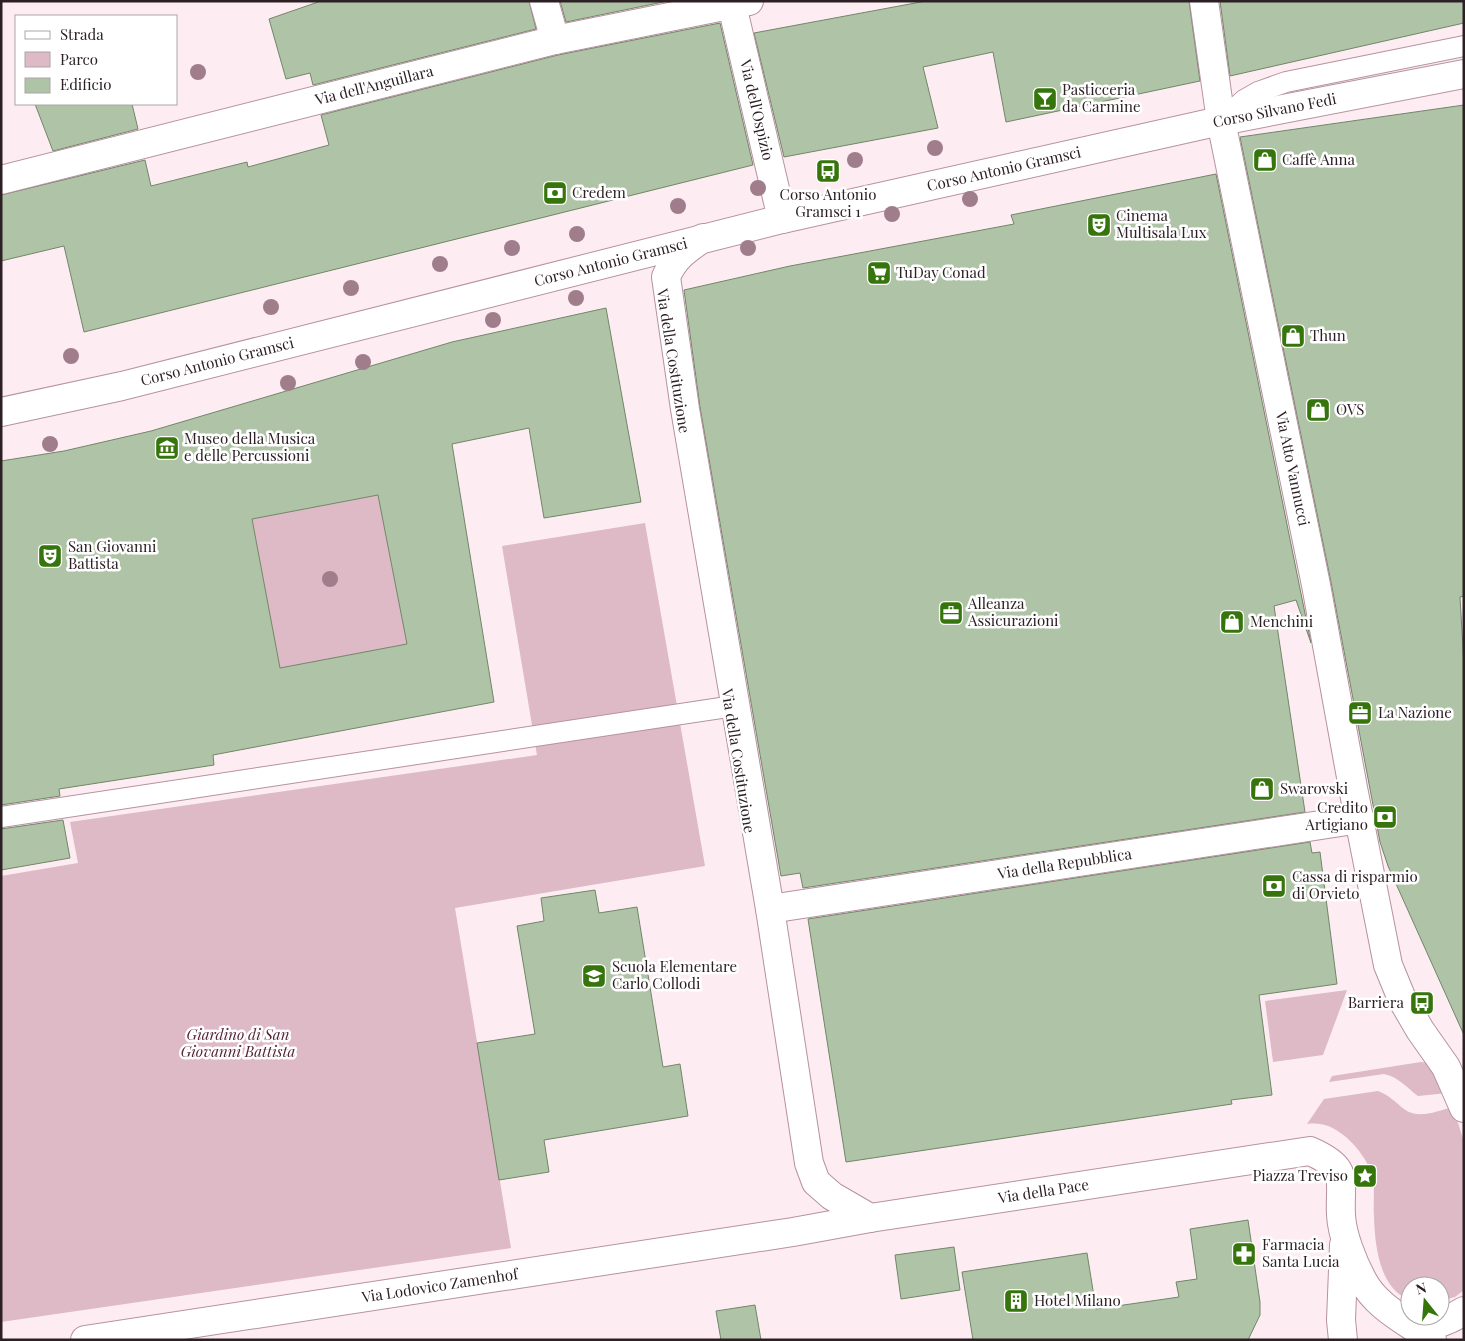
<svg xmlns="http://www.w3.org/2000/svg" width="1465" height="1341" viewBox="0 0 1465 1341" font-family="'Playfair Display',serif">
<style>
.green{fill:#deb9c6}
.building{fill:#afc4a6;stroke:#72856a;fill-rule:evenodd}
.lines{fill:none;stroke-linecap:round;stroke-linejoin:round}
.service-casing{stroke:#b6929f;stroke-width:22}
.pedestrian-casing{stroke:#b6929f;stroke-width:30}
.minor-casing{stroke:#b6929f;stroke-width:30}
.tertiary-casing{stroke:#b6929f;stroke-width:30}
.service{stroke:#fff;stroke-width:20}
.pedestrian{stroke:#fff;stroke-width:28}
.minor{stroke:#fff;stroke-width:28}
.tertiary{stroke:#fff;stroke-width:28}
.tree{fill:#a07d8b}
.labels{text-anchor:middle;stroke-width:5;stroke-linejoin:round;paint-order:stroke}
.street-label{font-size:15px;fill:#2d2025;stroke:#fff}
.poi-label{font-size:15px;fill:#2d2025;stroke:#fff;text-anchor:start}
.park-label{font-size:15px;font-style:italic;fill:#532237;stroke:#fff}
</style>
<rect width="100%" height="100%" fill="#fdedf2"/>
<!-- green -->
<g class="green">
<path d="M 378,495 L 407,644 L 280,668 L 252,519 Z"/>
<path d="M 645,523 L 705,866 L 455,908 L 511,1248 L 1,1322 L 1,876 L 78,863 L 70,822 L 537,755 L 502,546 Z"/>
<path d="M 1347,990 L 1323,1055 L 1273,1062 L 1265,1001 Z"/>
<path d="M 1421,1062 L 1428,1063 L 1448,1093 L 1418,1096 C 1407,1088 1399,1077 1384,1074 L 1329,1082 L 1332,1076 Z"/>
<path d="M 1378,1091 C 1389,1095 1395,1102 1404,1109 C 1418,1120 1437,1111 1453,1107 L 1464,1142 L 1464,1290 L 1455,1297 L 1440,1301 L 1440,1286 L 1410,1286 L 1410,1300 C 1379,1289 1375,1245 1374,1217 C 1373,1204 1375,1190 1373,1178 C 1369,1162 1358,1148 1346,1137 C 1333,1127 1324,1122 1307,1124 L 1324,1099 Z"/>
</g>
<!-- building -->
<g class="building">
<path d="M 321,1 L 529,1 L 536,29 L 313,85 L 310,73 L 286,79 L 269,19 Z"/>
<path d="M 560,1 L 668,1 L 566,22 Z"/>
<path d="M 926,1 L 1189,1 L 1200,81 L 1006,122 L 993,52 L 923,67 L 938,128 L 784,157 L 754,33 Z"/>
<path d="M 1220,1 L 1464,1 L 1464,23 L 1230,76 Z"/>
<path d="M 720,23 L 753,165 L 84,332 L 64,246 L 1,261 L 1,195 L 145,160 L 151,186 L 247,162 L 248,167 L 329,145 L 321,115 L 558,55 Z"/>
<path d="M 35,104 L 132,104 L 138,129 L 53,151 Z"/>
<path d="M 1464,105 L 1464,596 L 1460,597 L 1464,665 L 1464,1035 L 1388,866 L 1380,842 L 1331,582 L 1240,137 Z"/>
<path d="M 1216,174 L 1311,643 L 1296,600 L 1274,606 L 1305,812 L 803,888 L 800,873 L 781,876 L 700,407 L 684,290 L 790,266 L 1014,224 L 1011,215 Z"/>
<path d="M 606,308 L 641,502 L 544,518 L 529,428 L 452,444 L 494,702 L 213,755 L 214,765 L 59,789 L 60,796 L 1,805 L 1,461 L 64,451 L 151,431 L 452,342 ZM 378,495 L 407,644 L 280,668 L 252,519 Z"/>
<path d="M 63,820 L 70,858 L 1,870 L 1,829 Z"/>
<path d="M 1310,842 L 1312,853 L 1320,852 L 1337,984 L 1259,995 L 1272,1095 L 1231,1100 L 1232,1104 L 846,1162 L 808,919 Z"/>
<path d="M 595,890 L 599,913 L 637,907 L 663,1067 L 680,1064 L 688,1116 L 544,1140 L 549,1172 L 499,1180 L 477,1043 L 535,1034 L 517,926 L 544,921 L 541,898 Z"/>
<path d="M 1248,1220 L 1260,1302 L 1260,1315 L 1248,1340 L 973,1340 L 962,1272 L 1087,1253 L 1096,1309 L 1179,1297 L 1176,1282 L 1197,1279 L 1190,1229 Z"/>
<path d="M 954,1247 L 960,1290 L 901,1299 L 895,1255 Z"/>
<path d="M 755,1305 L 761,1340 L 721,1340 L 716,1311 Z"/>
</g>
<g class="lines">
<defs>
<g id="service">
<path d="M 1221,121 L 1244,100 L 1258,92 L 1286,82 L 1464,46"/>
<path d="M 1,817 L 734,706"/>
</g>
<path id="pedestrian" d="M 1204,1 L 1221,121"/>
<g id="minor">
<path d="M 544,1 L 555,40"/>
<path id="s1" d="M 731,1 L 782,219"/>
<path id="s2" d="M 1221,121 L 1316,585 L 1353,788 L 1388,965 L 1402,999 L 1420,1030 L 1446,1067 L 1464,1108"/>
<path id="s3" d="M 1,180 L 555,40 L 749,1"/>
<path d="M 703,238 C 686,250 674,257 666,277 L 685,409 L 770,909 L 809,1163 L 816,1182 L 832,1196 L 870,1218"/>
<path id="s4" d="M 770,909 L 1360,819"/>
</g>
<g id="tertiary">
<path id="s5" d="M 1,412 L 122,386 L 782,219 L 1211,123 L 1464,74"/>
<path d="M 1416,1328 C 1434,1326 1449,1321 1464,1311"/>
<path id="s6" d="M 85,1340 L 793,1232 L 870,1218 L 1310,1151 C 1351,1169 1339,1179 1341,1215 C 1342,1235 1353,1263 1363,1281 C 1377,1308 1409,1322 1432,1340"/>
<path d="M 1343,1340 L 1341,1320 L 1344,1245"/>
</g>
</defs>
<!-- service casing -->
<use href="#service" class="service-casing"/>
<!-- pedestrian casing -->
<use href="#pedestrian" class="pedestrian-casing"/>
<!-- minor casing -->
<use href="#minor" class="minor-casing"/>
<!-- tertiary casing -->
<use href="#tertiary" class="tertiary-casing"/>
<!-- service -->
<use href="#service" class="service"/>
<!-- pedestrian -->
<use href="#pedestrian" class="pedestrian"/>
<!-- minor -->
<use href="#minor" class="minor"/>
<!-- tertiary -->
<use href="#tertiary" class="tertiary"/>
</g>
<!-- trees -->
<g class="tree">
<circle cx="198" cy="72" r="8"/>
<circle cx="935" cy="148" r="8"/>
<circle cx="855" cy="160" r="8"/>
<circle cx="758" cy="188" r="8"/>
<circle cx="970" cy="199" r="8"/>
<circle cx="678" cy="206" r="8"/>
<circle cx="892" cy="214" r="8"/>
<circle cx="577" cy="234" r="8"/>
<circle cx="512" cy="248" r="8"/>
<circle cx="748" cy="248" r="8"/>
<circle cx="440" cy="264" r="8"/>
<circle cx="351" cy="288" r="8"/>
<circle cx="576" cy="298" r="8"/>
<circle cx="271" cy="307" r="8"/>
<circle cx="493" cy="320" r="8"/>
<circle cx="71" cy="356" r="8"/>
<circle cx="363" cy="362" r="8"/>
<circle cx="288" cy="383" r="8"/>
<circle cx="50" cy="444" r="8"/>
<circle cx="330" cy="579" r="8"/>
</g>
<!-- icons -->
<defs>
<symbol id="bar-square" viewBox="-11 -11 22 22"><rect x="-9" y="-9" width="18" height="18" rx="4" fill="#36740c" stroke="#fff"/><path d="M-6-5H6L.8 .8V4.5H3.5V6h-7V4.5H-.8V.8Z" fill="#fff"/></symbol>
<symbol id="shop-square" viewBox="-11 -11 22 22"><rect x="-9" y="-9" width="18" height="18" rx="4" fill="#36740c" stroke="#fff"/><path d="M-5-2.5h2.3a2.7 3.5 0 0 1 5.4 0H5L5.5 6h-11ZM-1.5-2.5h3a1.5 2.3 0 0 0-3 0Z" fill="#fff"/></symbol>
<symbol id="bus-square" viewBox="-11 -11 22 22"><rect x="-9" y="-9" width="18" height="18" rx="4" fill="#36740c" stroke="#fff"/><path d="M-5-6H5V4H4V6H2V4H-2V6H-4V4H-5ZM-3.5-4V0h7V-4ZM-3.5 1.2v1.5H-2V1.2ZM2 1.2v1.5H3.5V1.2Z" fill="#fff"/></symbol>
<symbol id="bank-square" viewBox="-11 -11 22 22"><rect x="-9" y="-9" width="18" height="18" rx="4" fill="#36740c" stroke="#fff"/><path d="M-6-4H6V4H-6ZM0-2.3a2.3 2.3 0 1 0 0 4.6a2.3 2.3 0 1 0 0-4.6Z" fill="#fff"/></symbol>
<symbol id="theatre-square" viewBox="-11 -11 22 22"><rect x="-9" y="-9" width="18" height="18" rx="4" fill="#36740c" stroke="#fff"/><path d="M-5-5.5Q0-4 5-5.5V0Q5 5 0 6Q-5 5-5 0ZM-3.3-2.5H-1v1.5H-3.3ZM1-2.5H3.3v1.5H1ZM-2.8 1Q0 5.5 2.8 1Z" fill="#fff"/></symbol>
<symbol id="supermarket-square" viewBox="-11 -11 22 22"><rect x="-9" y="-9" width="18" height="18" rx="4" fill="#36740c" stroke="#fff"/><path d="M-6-5.5h2.5l.6 2H6L4.5 2H-2.5L-4.4-4H-6ZM-1.5 3.2a1.3 1.3 0 1 0 .1 0ZM3 3.2a1.3 1.3 0 1 0 .1 0Z" fill="#fff"/></symbol>
<symbol id="museum-square" viewBox="-11 -11 22 22"><rect x="-9" y="-9" width="18" height="18" rx="4" fill="#36740c" stroke="#fff"/><path d="M0-6L6-3V-2H-6V-3ZM-5-1h2V3h-2ZM-1-1h2V3h-2ZM3-1h2V3H3ZM-6 4H6V6H-6Z" fill="#fff"/></symbol>
<symbol id="office-square" viewBox="-11 -11 22 22"><rect x="-9" y="-9" width="18" height="18" rx="4" fill="#36740c" stroke="#fff"/><path d="M-6-3h4V-5.5h4V-3h4V5H-6ZM-1-4.5V-3h2v-1.5ZM-6 0V1H6V0Z" fill="#fff"/></symbol>
<symbol id="school-square" viewBox="-11 -11 22 22"><rect x="-9" y="-9" width="18" height="18" rx="4" fill="#36740c" stroke="#fff"/><path d="M0-5L7-2L0 1L-7-2ZM-4 1L0 2.5L4 1V4Q0 6-4 4Z" fill="#fff"/></symbol>
<symbol id="sight-square" viewBox="-11 -11 22 22"><rect x="-9" y="-9" width="18" height="18" rx="4" fill="#36740c" stroke="#fff"/><path d="M0-6L1.8-2.2L6-1.7L2.9 1.2L3.7 5.4L0 3.3L-3.7 5.4L-2.9 1.2L-6-1.7L-1.8-2.2Z" fill="#fff"/></symbol>
<symbol id="pharmacy-square" viewBox="-11 -11 22 22"><rect x="-9" y="-9" width="18" height="18" rx="4" fill="#36740c" stroke="#fff"/><path d="M-2-6h4v4h4v4h-4v4h-4v-4h-4v-4h4Z" fill="#fff"/></symbol>
<symbol id="building-square" viewBox="-11 -11 22 22"><rect x="-9" y="-9" width="18" height="18" rx="4" fill="#36740c" stroke="#fff"/><path d="M-4-6H4V6H1V3H-1V6H-4ZM-2.5-4.3h1.7v1.8h-1.7ZM.8-4.3h1.7v1.8H.8ZM-2.5-1h1.7V.8h-1.7ZM.8-1h1.7V.8H.8Z" fill="#fff"/></symbol>
</defs>
<g fill-rule="evenodd">
<use href="#bar-square" x="1031" y="85" width="28" height="28"/>
<use href="#shop-square" x="1251" y="146" width="28" height="28"/>
<use href="#bus-square" x="814" y="157" width="28" height="28"/>
<use href="#bank-square" x="541" y="179" width="28" height="28"/>
<use href="#theatre-square" x="1085" y="211" width="28" height="28"/>
<use href="#supermarket-square" x="865" y="259" width="28" height="28"/>
<use href="#shop-square" x="1279" y="322" width="28" height="28"/>
<use href="#shop-square" x="1304" y="396" width="28" height="28"/>
<use href="#museum-square" x="153" y="434" width="28" height="28"/>
<use href="#theatre-square" x="36" y="542" width="28" height="28"/>
<use href="#office-square" x="937" y="599" width="28" height="28"/>
<use href="#shop-square" x="1218" y="608" width="28" height="28"/>
<use href="#office-square" x="1346" y="699" width="28" height="28"/>
<use href="#shop-square" x="1248" y="775" width="28" height="28"/>
<use href="#bank-square" x="1371" y="803" width="28" height="28"/>
<use href="#bank-square" x="1260" y="872" width="28" height="28"/>
<use href="#school-square" x="580" y="962" width="28" height="28"/>
<use href="#bus-square" x="1408" y="989" width="28" height="28"/>
<use href="#sight-square" x="1351" y="1162" width="28" height="28"/>
<use href="#pharmacy-square" x="1230" y="1240" width="28" height="28"/>
<use href="#building-square" x="1002" y="1287" width="28" height="28"/>
</g>
<g class="labels">
<!-- street labels -->
<g class="street-label">
<text dy="5" stroke="none"><textPath href="#s3" startOffset="385">Via dell'Anguillara</textPath></text>
<text dy="5" stroke="none"><textPath href="#s5" startOffset="1309">Corso Silvano Fedi</textPath></text>
<text dy="5" stroke="none"><textPath href="#s1" startOffset="112">Via dell'Ospizio</textPath></text>
<text dy="5" stroke="none"><textPath href="#s5" startOffset="1032">Corso Antonio Gramsci</textPath></text>
<text dy="5" stroke="none"><textPath href="#s5" startOffset="628">Corso Antonio Gramsci</textPath></text>
<text transform="translate(673 361) rotate(81)" y="5">Via della Costituzione</text>
<text dy="5" stroke="none"><textPath href="#s5" startOffset="222">Corso Antonio Gramsci</textPath></text>
<text dy="5" stroke="none"><textPath href="#s2" startOffset="355">Via Atto Vannucci</textPath></text>
<text transform="translate(738 761) rotate(81)" y="5">Via della Costituzione</text>
<text dy="5" stroke="none"><textPath href="#s4" startOffset="298">Via della Repubblica</textPath></text>
<text dy="5" stroke="none"><textPath href="#s6" startOffset="970">Via della Pace</textPath></text>
<text dy="5" stroke="none"><textPath href="#s6" startOffset="359">Via Lodovico Zamenhof</textPath></text>
</g>
<!-- poi labels -->
<g class="poi-label">
<text x="1062" y="95">Pasticceria<tspan x="1062" dy="17">da Carmine</tspan></text>
<text x="1282" y="165">Caffè Anna</text>
<text x="572" y="198">Credem</text>
<text x="828" y="200" text-anchor="middle">Corso Antonio<tspan x="828" dy="17">Gramsci 1</tspan></text>
<text x="1116" y="221">Cinema<tspan x="1116" dy="17">Multisala Lux</tspan></text>
<text x="896" y="278">TuDay Conad</text>
<text x="1310" y="341">Thun</text>
<text x="1336" y="415">OVS</text>
<text x="184" y="444">Museo della Musica<tspan x="184" dy="17">e delle Percussioni</tspan></text>
<text x="68" y="552">San Giovanni<tspan x="68" dy="17">Battista</tspan></text>
<text x="968" y="609">Alleanza<tspan x="968" dy="17">Assicurazioni</tspan></text>
<text x="1250" y="627">Menchini</text>
<text x="1378" y="718">La Nazione</text>
<text x="1280" y="794">Swarovski</text>
<text x="1368" y="813" text-anchor="end">Credito<tspan x="1368" dy="17">Artigiano</tspan></text>
<text x="1292" y="882">Cassa di risparmio<tspan x="1292" dy="17">di Orvieto</tspan></text>
<text x="612" y="972">Scuola Elementare<tspan x="612" dy="17">Carlo Collodi</tspan></text>
<text x="1404" y="1008" text-anchor="end">Barriera</text>
<text x="1348" y="1181" text-anchor="end">Piazza Treviso</text>
<text x="1262" y="1250">Farmacia<tspan x="1262" dy="17">Santa Lucia</tspan></text>
<text x="1034" y="1306">Hotel Milano</text>
</g>
<!-- park labels -->
<g class="park-label">
<text x="238" y="1040">Giardino di San<tspan x="238" dy="17">Giovanni Battista</tspan></text>
</g>
</g>
<!-- border -->
<rect width="1465" height="1341" fill="none" stroke="#2d2025" stroke-width="5"/>
<!-- legend -->
<rect x="15" y="15" width="162" height="90" fill="#ffffff" stroke="#aba6a8"/>
<rect x="25" y="31" width="25" height="8" fill="#ffffff" stroke="#aba6a8"/>
<text x="60" y="40" font-size="15" fill="#2d2025">Strada</text>
<rect x="25" y="52" width="25" height="15" fill="#deb9c6" stroke="#aba6a8"/>
<text x="60" y="65" font-size="15" fill="#2d2025">Parco</text>
<rect x="25" y="78" width="25" height="15" fill="#afc4a6" stroke="#aba6a8"/>
<text x="60" y="90" font-size="15" fill="#2d2025">Edificio</text>
<!-- north arrow -->
<g transform="translate(1425 1301) rotate(343)"><circle r="24" fill="#ffffff" stroke="#aba6a8"/>
<path d="M0-4L9 19L0 12L-9 19Z" fill="#36740c"/>
<text y="-8" font-size="14" font-weight="bold" text-anchor="middle" fill="#2d2025">N</text>
</g>
</svg>
